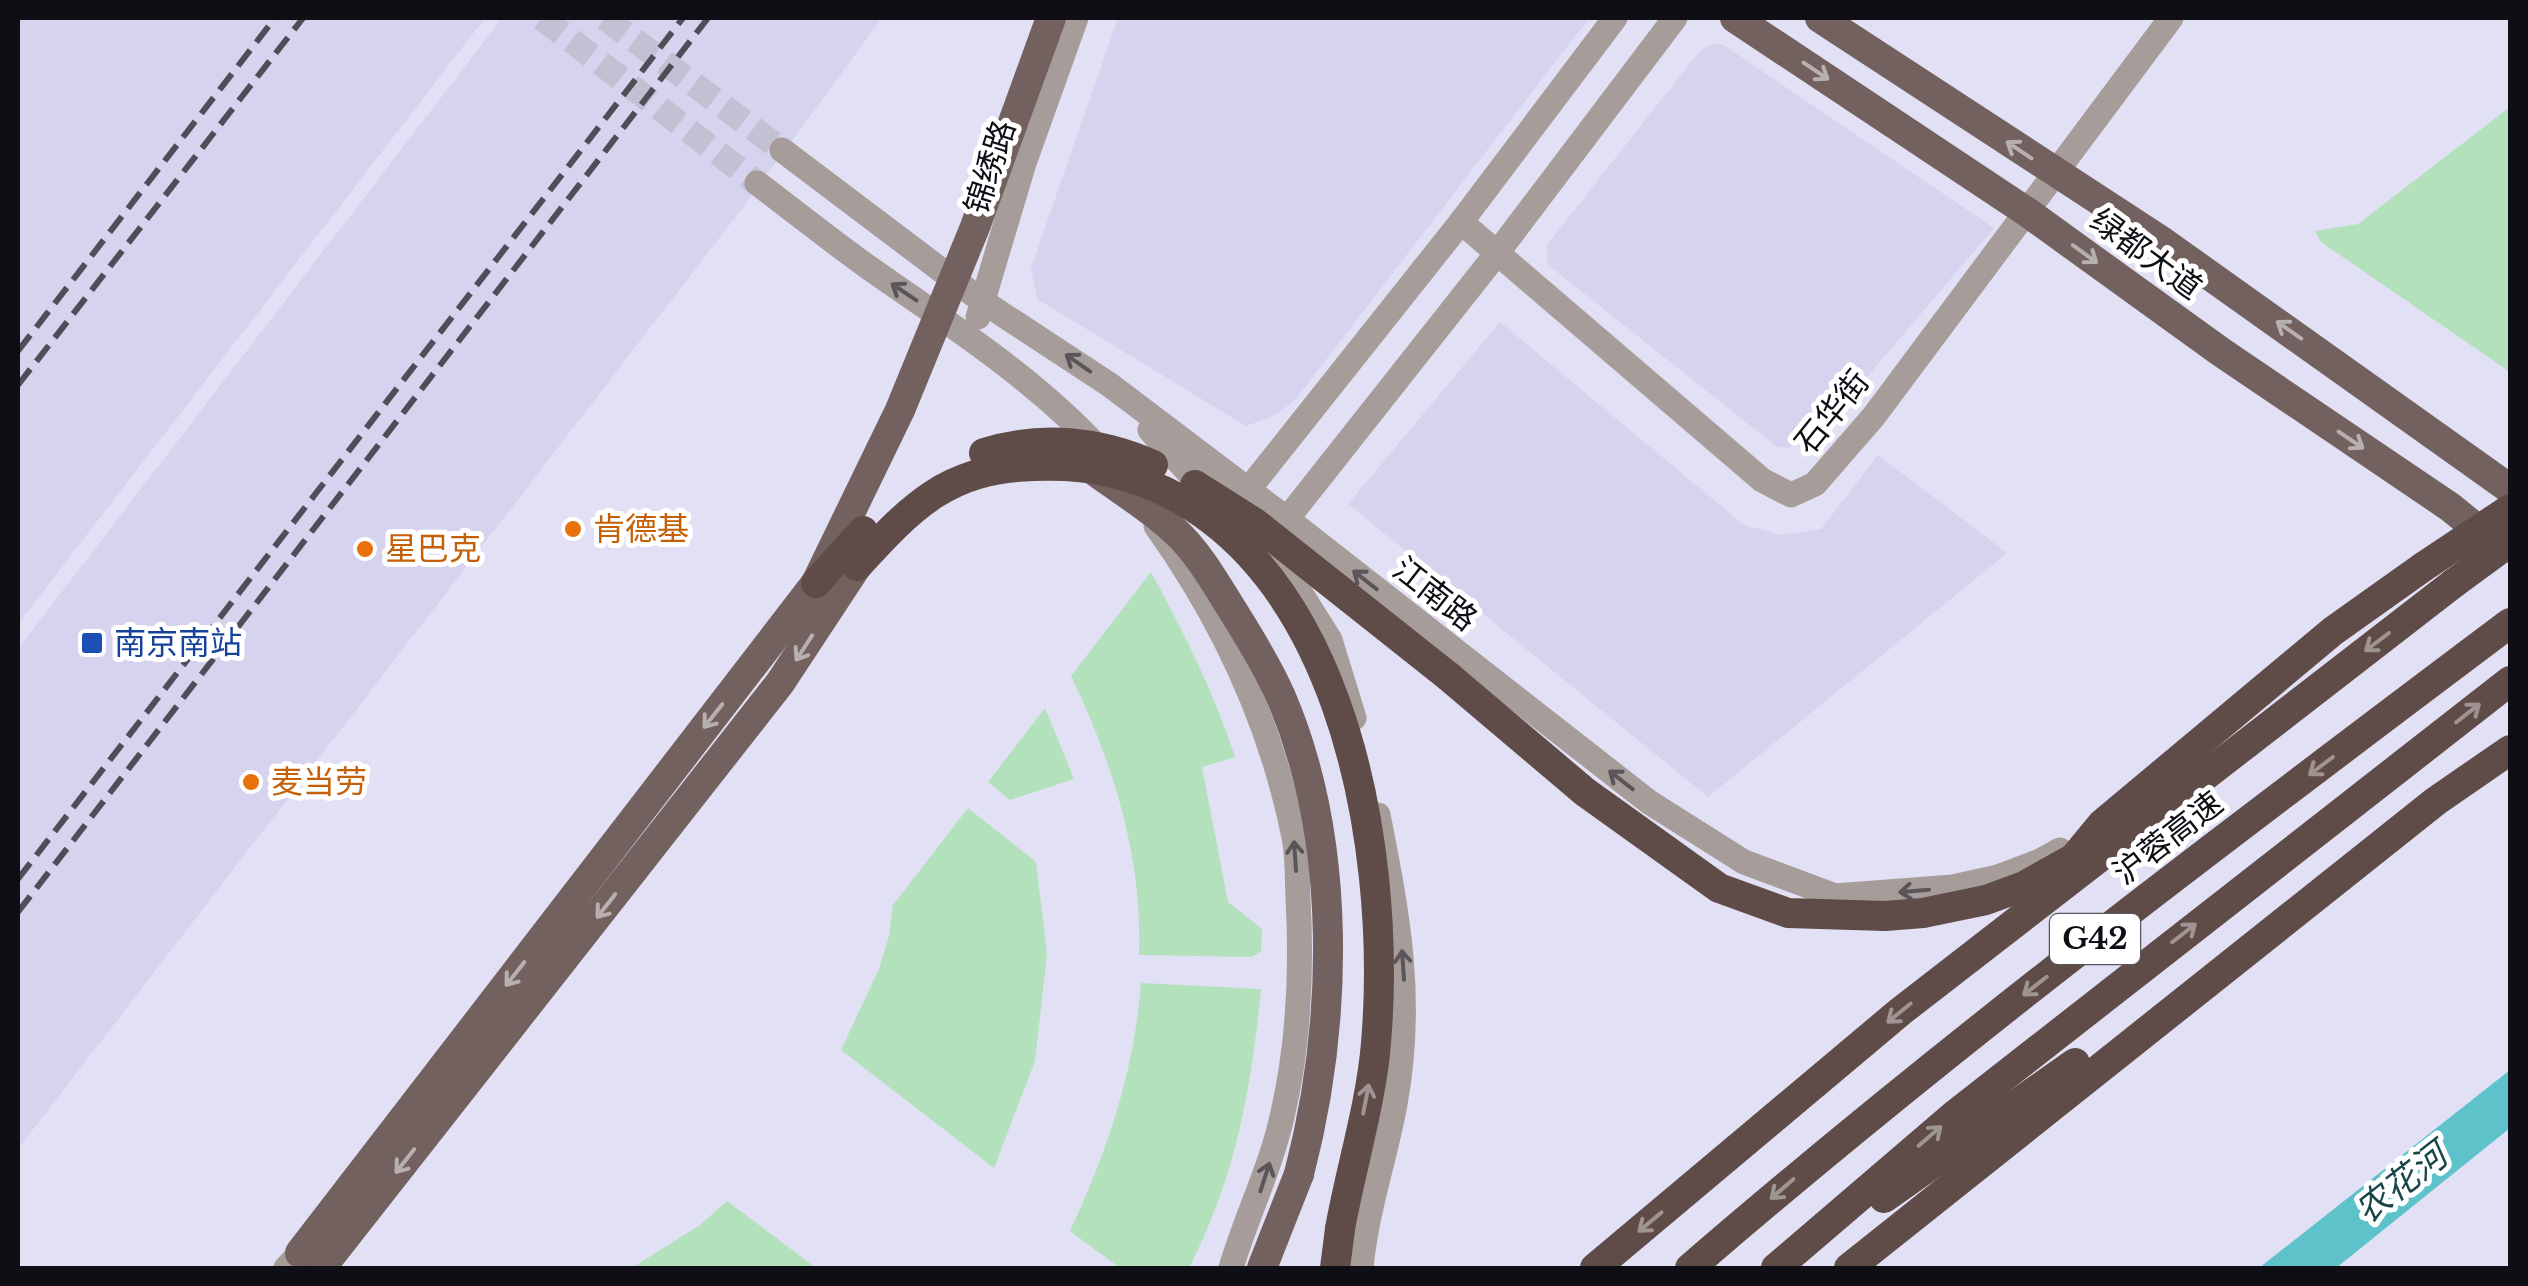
<svg xmlns="http://www.w3.org/2000/svg" width="2528" height="1286" viewBox="0 0 2528 1286" font-family="'Libre Baskerville','Noto Sans SC',serif">
<style>
.built{fill:#d6d3ee}
.green{fill:#b3e1bc}
.water{fill:#5dc2ca}
.lines{fill:none;stroke-linecap:round;stroke-linejoin:round}
.minor-tunnel{stroke:#c2c0d3;stroke-width:25;stroke-dasharray:25 12;stroke-linecap:butt}
.minor{stroke:#a69c9a;stroke-width:25}
.major{stroke:#72615e;stroke-width:30}
.highway{stroke:#5f4c48;stroke-width:30}
.rail{stroke:#4f4d58;stroke-width:6;stroke-dasharray:20 10;stroke-linecap:butt}
.major-bridge{stroke:#72615e;stroke-width:30}
.highway-bridge{stroke:#5f4c48;stroke-width:30}
.oneway{stroke:#b8b0ae}
.oneway2{stroke:#5a5558}
.oneway3{stroke:#9f9491}
.food-dot{fill:#e8710a;stroke:#fff;stroke-width:4}
.transit-dot{fill:#1a4fb4;stroke:#fff;stroke-width:4}
.labels{text-anchor:middle;stroke-width:10;stroke-linejoin:round;paint-order:stroke}
.shield{fill:#fff;stroke:#57565b;stroke-width:2.5}
.shield-label{font-size:30px;font-weight:bold;fill:#0f0e15}
.street-label{font-size:32px;fill:#0f0e15;stroke:#fff}
.food-label{font-size:32px;fill:#c56008;stroke:#fff;text-anchor:start}
.transit-label{font-size:32px;fill:#164399;stroke:#fff;text-anchor:start}
.water-label{font-size:35px;font-style:italic;fill:#184649;stroke:#fff}
</style>
<rect width="100%" height="100%" fill="#e2e0f4"/>
<!-- built -->
<g class="built">
<path d="M 18,18 L 485,18 L 18,624 Z"/>
<path d="M 502,18 L 882,18 L 747,202 L 18,1149 L 18,649 Z"/>
<path d="M 1118,18 L 1589,18 L 1295,400 L 1274,416 L 1246,426 L 1037,299 L 1031,268 Z"/>
<path d="M 1711,44 L 1722,44 L 1994,228 L 1821,431 L 1789,448 L 1777,447 L 1547,264 L 1547,245 L 1698,53 Z"/>
<path d="M 1500,322 L 1744,525 L 1781,535 L 1821,529 L 1878,455 L 2007,553 L 1708,797 L 1348,504 Z"/>
</g>
<!-- green -->
<g class="green">
<path d="M 2510,107 L 2510,372 L 2321,242 L 2315,231 L 2358,224 Z"/>
<path d="M 1151,572 C 1184,633 1214,692 1235,757 L 1202,767 L 1228,902 L 1262,929 L 1261,951 L 1251,957 L 1139,955 C 1143,858 1113,763 1071,676 Z"/>
<path d="M 1045,708 L 1074,779 L 1010,800 L 988,782 Z"/>
<path d="M 968,808 L 1036,862 L 1047,954 L 1035,1061 L 994,1168 L 841,1050 L 879,969 L 889,936 L 893,905 Z"/>
<path d="M 1141,983 L 1261,989 C 1251,1090 1236,1176 1189,1268 L 1120,1268 L 1070,1231 C 1108,1150 1134,1072 1141,983 Z"/>
<path d="M 727,1201 L 816,1268 L 632,1268 L 700,1225 Z"/>
</g>
<!-- water -->
<path class="water" d="M 2510,1070 L 2510,1128 L 2336,1268 L 2259,1268 Z"/>
<g class="lines">
<!-- minor-tunnel -->
<g class="minor-tunnel">
<path d="M 542,18 L 757,183"/>
<path d="M 605,18 L 782,150"/>
</g>
<!-- minor -->
<g class="minor">
<path d="M 782,150 L 982,301 L 1110,385 L 1287,519 L 1649,802 L 1744,862 L 1835,896 L 1953,887 L 1998,877 L 2040,861 L 2060,850"/>
<path d="M 757,183 C 794,211 830,240 868,267 C 950,325 1035,378 1103,453"/>
<path d="M 1461,222 L 1762,480 L 1791,495 L 1815,484 L 1874,416 L 2171,18"/>
<path d="M 978,317 L 1024,163 L 1076,18"/>
<path d="M 1150,430 L 1210,496"/>
<path d="M 1248,490 L 1461,222 L 1615,18"/>
<path d="M 1287,519 L 1498,252 L 1675,18"/>
<path d="M 1156,526 C 1223,620 1271,723 1294,837 C 1298,856 1297,878 1298,898 C 1302,971 1299,1045 1282,1117 C 1270,1170 1246,1217 1231,1268"/>
<path d="M 1245,533 L 1288,573 L 1330,640 L 1354,718"/>
<path d="M 286,1268 L 300,1253"/>
<path d="M 1361,1268 C 1366,1212 1385,1159 1395,1104 C 1414,1000 1398,916 1378,815"/>
</g>
<!-- major -->
<g class="major">
<path d="M 1735,18 L 2027,212 L 2221,352 L 2450,507 L 2497,545"/>
<path d="M 1820,18 L 2160,240 L 2510,489"/>
<path d="M 1262,1268 L 1299,1174"/>
</g>
<!-- highway -->
<g class="highway">
<path d="M 1448,676 L 1585,792 L 1719,888 L 1788,913 L 1885,916 L 1923,913 L 1986,900 L 2024,886 L 2074,858 L 2102,824 L 2333,631 L 2423,567"/>
<path d="M 1884,1198 L 2075,1063"/>
<path d="M 1335,1268 L 1340,1229"/>
<path d="M 1595,1268 L 1901,1011 L 2454,583"/>
<path d="M 1690,1268 C 1953,1041 2232,832 2510,623"/>
<path d="M 1776,1268 L 1957,1113 L 2510,681"/>
<path d="M 1849,1268 L 2436,801 L 2510,750"/>
</g>
<!-- rail -->
<g class="rail">
<path d="M 18,351 L 275,18"/>
<path d="M 18,385 L 303,18"/>
<path d="M 18,879 L 683,18"/>
<path d="M 18,912 L 708,18"/>
</g>
<!-- major-bridge -->
<g class="major-bridge">
<path d="M 1096,472 C 1122,491 1152,509 1175,531 C 1199,553 1216,584 1233,611 C 1250,638 1268,667 1281,697 C 1343,842 1338,1024 1299,1174"/>
<path d="M 300,1253 L 816,583 L 900,410 L 975,227 L 1051,18"/>
<path d="M 321,1268 L 780,683 L 857,566"/>
</g>
<!-- highway-bridge -->
<g class="highway-bridge">
<path d="M 984,453 C 1041,435 1099,441 1153,465"/>
<path d="M 1195,485 L 1255,523 L 1448,676"/>
<path d="M 857,566 C 912,506 948,468 1034,466 C 1060,465 1084,466 1109,472 C 1340,525 1393,844 1376,1043 C 1371,1105 1351,1167 1340,1229"/>
<path d="M 2423,567 L 2510,509"/>
<path d="M 816,583 L 863,531"/>
<path d="M 2454,583 L 2510,542"/>
</g>
</g>
<!-- one-way arrows -->
<defs><path id="oneway-shaft" d="M-6 0H5M1.5-3L5.5 0L1.5 3" fill="none" stroke-width="1.6" stroke-linecap="round" stroke-linejoin="round" transform="scale(2.5)"/></defs>
<g class="oneway">
<use href="#oneway-shaft" transform="translate(1816 71) rotate(34)"/>
<use href="#oneway-shaft" transform="translate(2019 150) rotate(-146)"/>
<use href="#oneway-shaft" transform="translate(2085 254) rotate(36)"/>
<use href="#oneway-shaft" transform="translate(2289 330) rotate(-145)"/>
<use href="#oneway-shaft" transform="translate(2351 440) rotate(34)"/>
<use href="#oneway-shaft" transform="translate(804 648) rotate(123)"/>
<use href="#oneway-shaft" transform="translate(713 716) rotate(128)"/>
<use href="#oneway-shaft" transform="translate(606 906) rotate(128)"/>
<use href="#oneway-shaft" transform="translate(515 974) rotate(128)"/>
<use href="#oneway-shaft" transform="translate(405 1161) rotate(128)"/>
</g>
<g class="oneway2">
<use href="#oneway-shaft" transform="translate(904 292) rotate(-146)"/>
<use href="#oneway-shaft" transform="translate(1078 363) rotate(-145)"/>
<use href="#oneway-shaft" transform="translate(1365 580) rotate(-142)"/>
<use href="#oneway-shaft" transform="translate(1621 780) rotate(-142)"/>
<use href="#oneway-shaft" transform="translate(1295 856) rotate(-94)"/>
<use href="#oneway-shaft" transform="translate(1914 891) rotate(175)"/>
<use href="#oneway-shaft" transform="translate(1403 965) rotate(-94)"/>
<use href="#oneway-shaft" transform="translate(1265 1177) rotate(-72)"/>
</g>
<g class="oneway3">
<use href="#oneway-shaft" transform="translate(2377 642) rotate(143)"/>
<use href="#oneway-shaft" transform="translate(2468 713) rotate(-38)"/>
<use href="#oneway-shaft" transform="translate(2321 766) rotate(143)"/>
<use href="#oneway-shaft" transform="translate(2184 933) rotate(-38)"/>
<use href="#oneway-shaft" transform="translate(2035 986) rotate(142)"/>
<use href="#oneway-shaft" transform="translate(1899 1013) rotate(141)"/>
<use href="#oneway-shaft" transform="translate(1366 1099) rotate(-79)"/>
<use href="#oneway-shaft" transform="translate(1930 1136) rotate(-41)"/>
<use href="#oneway-shaft" transform="translate(1782 1189) rotate(139)"/>
<use href="#oneway-shaft" transform="translate(1650 1222) rotate(140)"/>
</g>
<!-- markers -->
<g class="food-dot">
<circle cx="573" cy="529" r="10"/>
<circle cx="365" cy="549" r="10"/>
<circle cx="251" cy="782" r="10"/>
</g>
<rect class="transit-dot" x="80" y="631" width="24" height="24" rx="5"/>
<g class="labels">
<!-- shield labels -->
<rect class="shield" x="2050" y="914" width="90" height="50" rx="8"/>
<g class="shield-label">
<text x="2095" y="949">G42</text>
</g>
<!-- street labels -->
<g class="street-label">
<text transform="translate(990 167) rotate(-72)" y="11">锦绣路</text>
<text transform="translate(2146 254) rotate(36)" y="11">绿都大道</text>
<text transform="translate(1832 412) rotate(-51)" y="11">石华街</text>
<text transform="translate(1435 594) rotate(38)" y="11">江南路</text>
<text transform="translate(2168 838) rotate(-38)" y="11">沪蓉高速</text>
</g>
<!-- food labels -->
<g class="food-label">
<text x="593" y="540">肯德基</text>
<text x="385" y="560">星巴克</text>
<text x="271" y="793">麦当劳</text>
</g>
<!-- transit labels -->
<g class="transit-label">
<text x="114" y="654">南京南站</text>
</g>
<!-- water labels -->
<g class="water-label">
<text transform="translate(2401 1183) rotate(-38)" y="12">农花河</text>
</g>
</g>
<!-- border -->
<rect width="2528" height="1286" fill="none" stroke="#0f0e15" stroke-width="40"/>
</svg>
